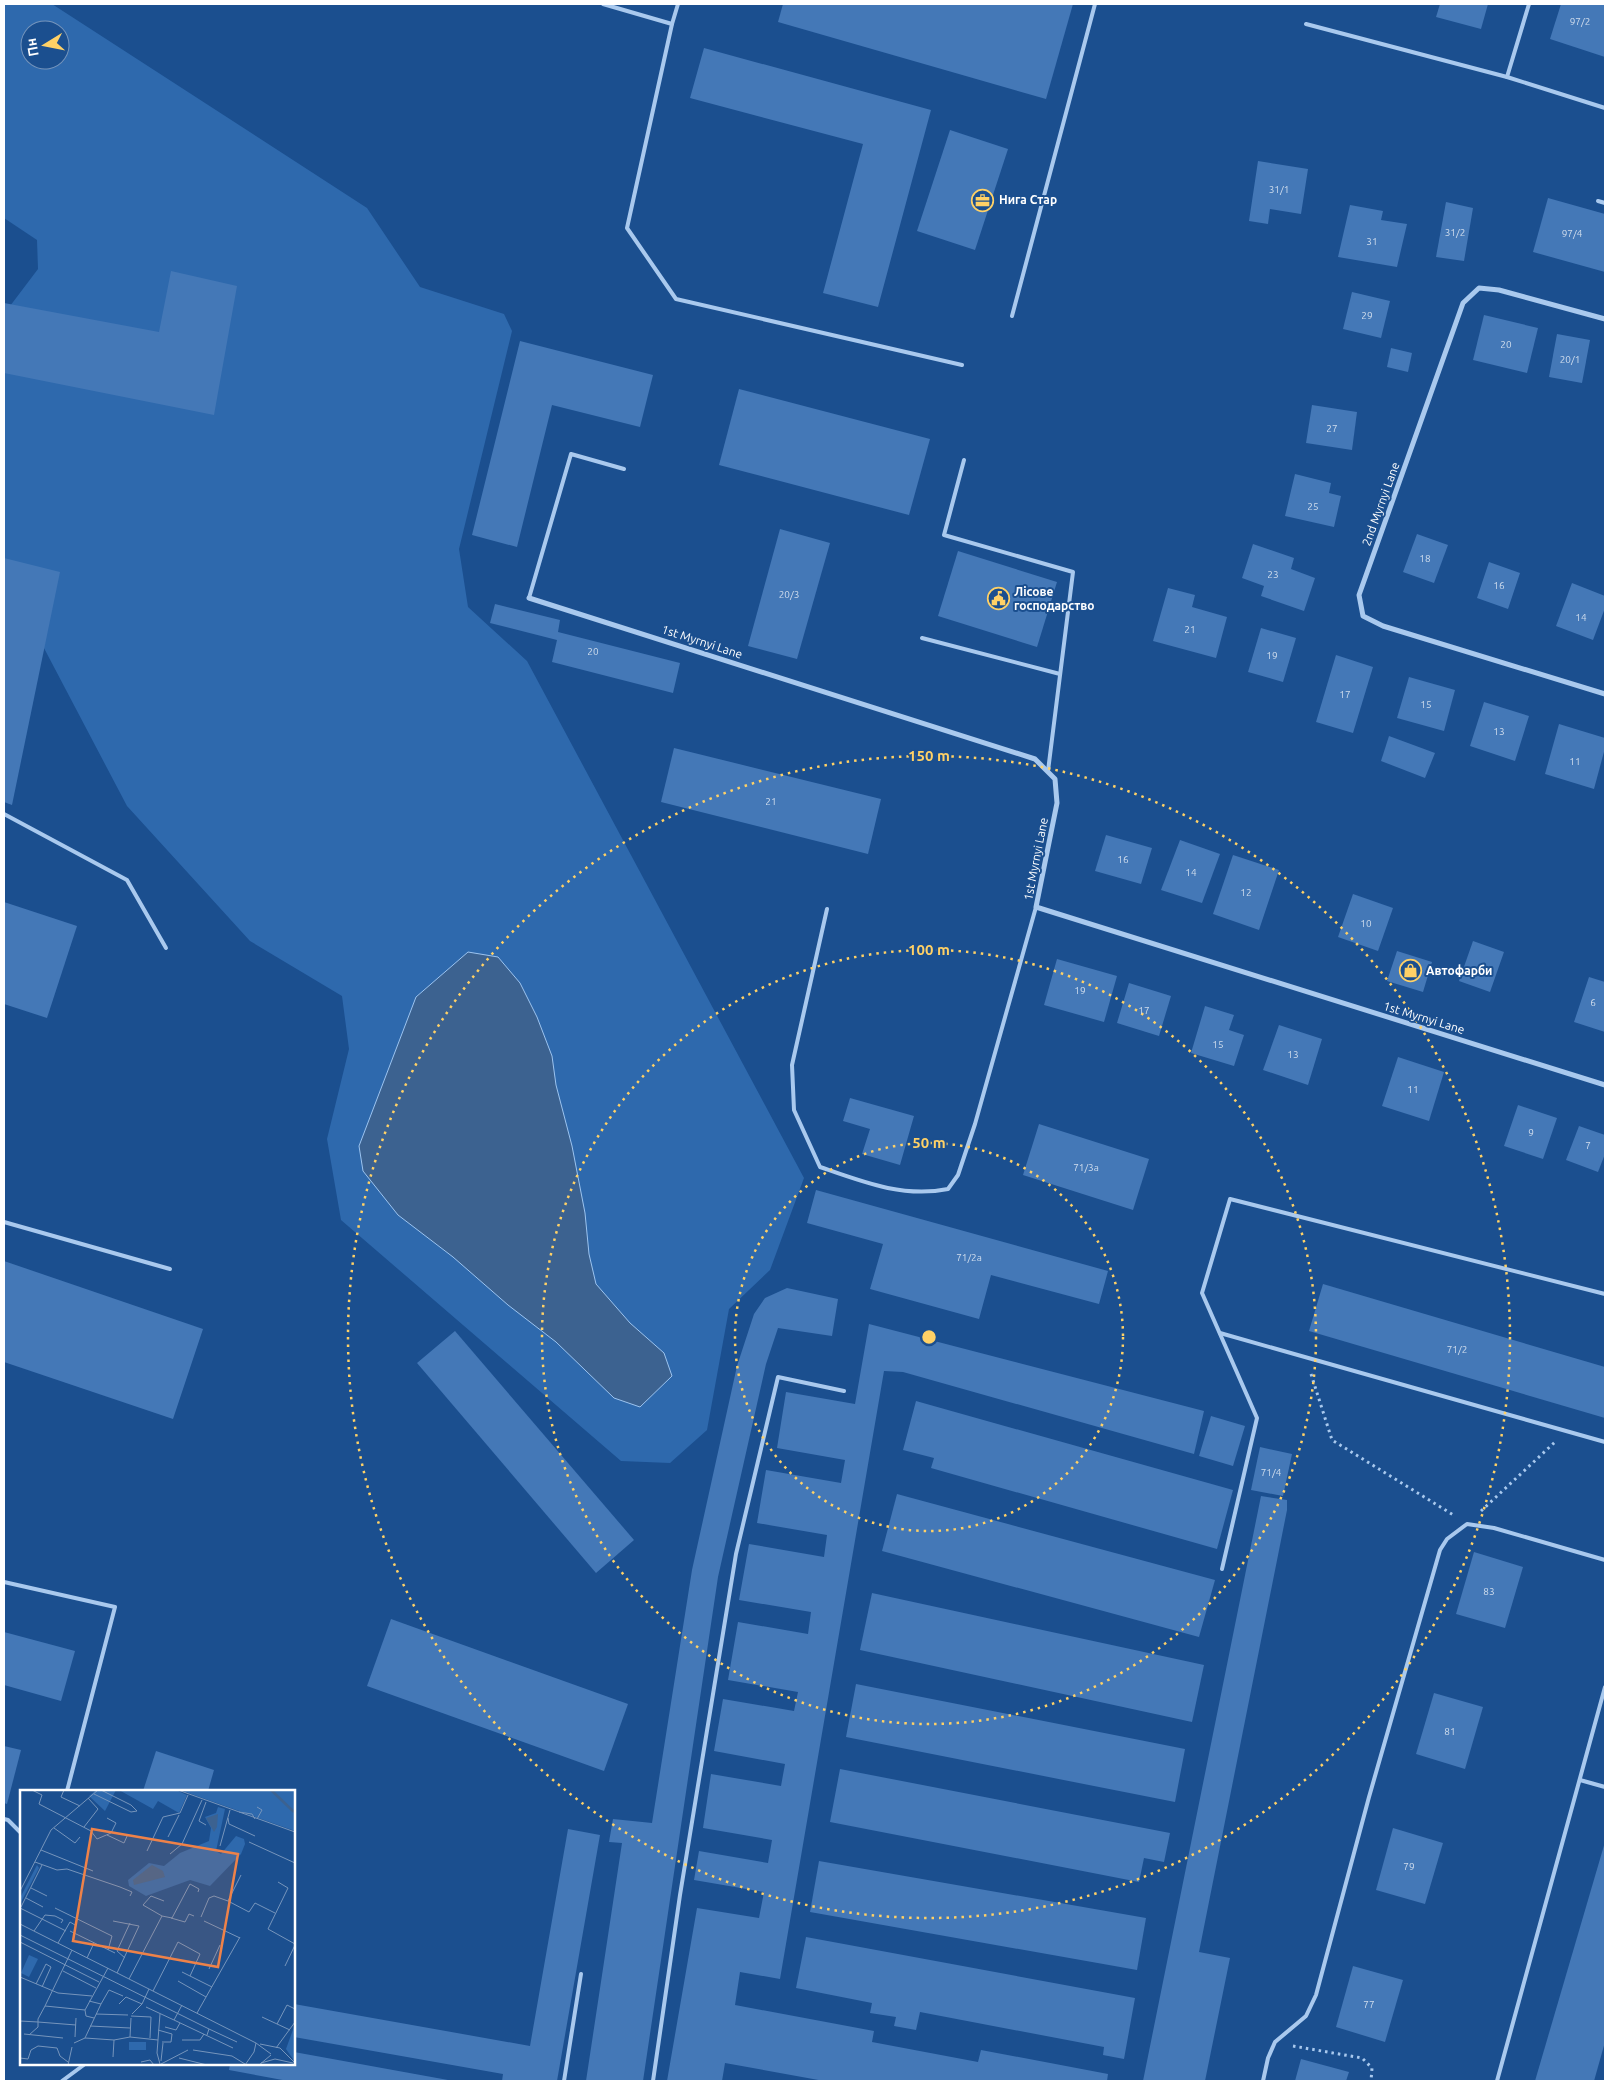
<svg xmlns="http://www.w3.org/2000/svg" width="1609" height="2085" viewBox="0 0 1609 2085" font-family="Ubuntu,sans-serif">
<style>
.green{fill:#2e69ad;fill-rule:evenodd}
.water{fill:#3c6290;stroke:#9cc4f0}
.building{fill:#4478b7}
.lines{fill:none;stroke-linecap:round;stroke-linejoin:round}
.path{stroke:#a9c9ee;stroke-width:3;stroke-dasharray:2.5 4;stroke-linecap:butt}
.lane{stroke:#a9c9ee;stroke-width:4}
.street{stroke:#a9c9ee;stroke-width:5}
.ring{fill:none;stroke:#ffd166;stroke-width:2.5;stroke-dasharray:2.5 5}
.labels{text-anchor:middle;stroke-width:4;stroke-linejoin:round;paint-order:stroke}
.number-label{font-size:10px;fill:#d0dded}
.poi-label{font-size:12px;font-weight:bold;fill:#fff;stroke:#1b4f8f;text-anchor:start}
.street-label{font-size:12px;fill:#fff;stroke:#1b4f8f}
.inset-river{fill:none;stroke:#3c6290;stroke-width:2.5}
.inset-road{fill:none;stroke:#7695bc;stroke-width:1}
.view{fill:#ee8249;fill-opacity:0.15;stroke:#ee8249;stroke-width:2.5}
.inset-edge{fill:none;stroke:#fff;stroke-width:2.5}
.centre{fill:#ffd166;stroke:#1b4f8f;stroke-width:2.5}
.ring-label{font-size:15px;text-anchor:middle;font-weight:bold;fill:#ffd166;stroke:#1b4f8f;stroke-width:4;stroke-linejoin:round;paint-order:stroke}
</style>
<rect width="100%" height="100%" fill="#1b4f8f"/>
<!-- green -->
<path class="green" d="M 4,4 L 52,4 L 367,208 L 420,287 L 504,314 L 512,331 L 459,549 L 468,607 L 527,661 L 804,1178 L 770,1270 L 729,1309 L 707,1430 L 670,1463 L 621,1461 L 341,1220 L 327,1139 L 349,1049 L 342,996 L 250,941 L 127,806 L 4,572 L 4,314 L 38,269 L 37,240 L 4,218 ZM 30,30 L 60,30 L 60,60 L 30,60 Z"/>
<!-- water -->
<path class="water" d="M 468,952 L 498,957 L 520,983 L 537,1017 L 552,1056 L 556,1085 L 572,1146 L 585,1213 L 589,1254 L 596,1284 L 630,1323 L 664,1353 L 672,1376 L 640,1407 L 614,1398 L 556,1342 L 508,1305 L 453,1257 L 398,1215 L 363,1171 L 359,1146 L 416,997 Z"/>
<!-- building -->
<g class="building">
<path d="M 783,4 L 1073,4 L 1046,99 L 778,22 Z"/>
<path d="M 1440,4 L 1488,4 L 1481,29 L 1436,17 Z"/>
<path d="M 1561,4 L 1605,4 L 1605,57 L 1550,39 Z"/>
<path d="M 704,48 L 931,110 L 878,307 L 823,293 L 863,144 L 690,98 Z"/>
<path d="M 950,130 L 1008,149 L 975,250 L 917,231 Z"/>
<path d="M 1258,161 L 1308,169 L 1301,214 L 1270,209 L 1268,224 L 1249,221 Z"/>
<path d="M 1548,198 L 1605,214 L 1605,272 L 1533,252 Z"/>
<path d="M 1446,202 L 1473,208 L 1464,261 L 1436,257 Z"/>
<path d="M 1350,205 L 1383,211 L 1381,220 L 1407,224 L 1397,267 L 1338,257 Z"/>
<path d="M 171,271 L 237,286 L 214,415 L 4,373 L 4,303 L 159,332 Z"/>
<path d="M 1352,292 L 1390,301 L 1381,338 L 1343,329 Z"/>
<path d="M 1484,315 L 1538,328 L 1527,373 L 1473,360 Z"/>
<path d="M 1557,334 L 1590,340 L 1582,383 L 1549,377 Z"/>
<path d="M 520,341 L 653,375 L 640,427 L 552,405 L 517,547 L 472,535 Z"/>
<path d="M 1391,348 L 1412,353 L 1408,372 L 1387,367 Z"/>
<path d="M 739,389 L 930,439 L 909,515 L 719,465 Z"/>
<path d="M 1312,405 L 1357,412 L 1352,450 L 1306,443 Z"/>
<path d="M 1295,474 L 1331,483 L 1329,493 L 1341,496 L 1334,527 L 1285,516 Z"/>
<path d="M 780,529 L 830,543 L 797,659 L 748,646 Z"/>
<path d="M 1417,534 L 1448,545 L 1434,583 L 1403,572 Z"/>
<path d="M 1253,544 L 1294,558 L 1291,569 L 1315,578 L 1304,611 L 1261,596 L 1264,586 L 1242,578 Z"/>
<path d="M 958,551 L 1057,582 L 1037,647 L 938,616 Z"/>
<path d="M 4,558 L 60,572 L 12,805 L 4,802 Z"/>
<path d="M 1489,562 L 1520,573 L 1508,609 L 1477,598 Z"/>
<path d="M 1572,583 L 1605,596 L 1605,608 L 1593,640 L 1556,626 Z"/>
<path d="M 1168,588 L 1195,595 L 1192,607 L 1227,617 L 1216,658 L 1153,641 Z"/>
<path d="M 495,604 L 560,620 L 558,632 L 680,663 L 673,693 L 552,662 L 557,640 L 490,623 Z"/>
<path d="M 1261,628 L 1296,638 L 1283,682 L 1248,672 Z"/>
<path d="M 1336,655 L 1373,667 L 1353,733 L 1316,722 Z"/>
<path d="M 1409,677 L 1455,690 L 1444,731 L 1397,718 Z"/>
<path d="M 1484,702 L 1529,716 L 1515,761 L 1470,746 Z"/>
<path d="M 1559,724 L 1605,738 L 1605,748 L 1594,789 L 1545,774 Z"/>
<path d="M 1389,736 L 1435,753 L 1425,778 L 1381,761 Z"/>
<path d="M 674,748 L 881,799 L 868,854 L 661,802 Z"/>
<path d="M 1106,835 L 1152,848 L 1141,884 L 1095,871 Z"/>
<path d="M 1180,840 L 1220,854 L 1202,903 L 1161,890 Z"/>
<path d="M 1233,855 L 1279,870 L 1259,930 L 1213,914 Z"/>
<path d="M 1353,894 L 1393,908 L 1378,951 L 1338,937 Z"/>
<path d="M 4,902 L 77,926 L 47,1018 L 4,1004 Z"/>
<path d="M 1473,941 L 1504,952 L 1490,992 L 1459,981 Z"/>
<path d="M 1397,951 L 1432,962 L 1423,992 L 1387,981 Z"/>
<path d="M 1057,959 L 1117,976 L 1104,1022 L 1044,1005 Z"/>
<path d="M 1589,977 L 1605,982 L 1605,1032 L 1574,1022 Z"/>
<path d="M 1129,983 L 1171,996 L 1159,1036 L 1117,1023 Z"/>
<path d="M 1205,1006 L 1234,1015 L 1229,1030 L 1244,1035 L 1234,1066 L 1191,1053 Z"/>
<path d="M 1279,1025 L 1322,1039 L 1308,1085 L 1263,1070 Z"/>
<path d="M 1398,1057 L 1444,1072 L 1429,1121 L 1382,1106 Z"/>
<path d="M 850,1098 L 914,1116 L 900,1165 L 862,1154 L 870,1129 L 843,1121 Z"/>
<path d="M 1518,1105 L 1557,1118 L 1543,1159 L 1504,1146 Z"/>
<path d="M 1039,1124 L 1149,1159 L 1133,1210 L 1023,1175 Z"/>
<path d="M 1579,1126 L 1605,1135 L 1605,1154 L 1598,1172 L 1566,1160 Z"/>
<path d="M 816,1190 L 1108,1271 L 1099,1304 L 991,1275 L 979,1319 L 870,1289 L 883,1244 L 807,1223 Z"/>
<path d="M 4,1261 L 203,1329 L 173,1419 L 4,1362 Z"/>
<path d="M 1323,1284 L 1605,1367 L 1605,1418 L 1309,1331 Z"/>
<path d="M 787,1288 L 838,1299 L 832,1336 L 778,1328 L 766,1364 L 718,1577 L 643,2081 L 586,2081 L 622,1843 L 609,1842 L 613,1819 L 652,1823 L 692,1570 L 737,1366 L 754,1314 L 765,1298 Z"/>
<path d="M 869,1324 L 1204,1411 L 1194,1454 L 903,1372 L 884,1371 L 780,1979 L 740,1972 L 735,2005 L 874,2031 L 872,2042 L 978,2062 L 981,2050 L 1108,2074 L 1107,2081 L 824,2081 L 725,2063 L 722,2081 L 667,2081 L 697,1908 L 759,1918 L 764,1892 L 694,1880 L 699,1851 L 768,1863 L 772,1840 L 703,1828 L 711,1774 L 781,1786 L 785,1764 L 714,1751 L 723,1699 L 794,1711 L 798,1692 L 728,1680 L 738,1622 L 808,1634 L 811,1612 L 739,1600 L 749,1544 L 824,1557 L 827,1535 L 757,1523 L 766,1470 L 841,1483 L 845,1460 L 777,1448 L 786,1392 L 855,1404 Z"/>
<path d="M 455,1331 L 634,1540 L 596,1573 L 417,1363 Z"/>
<path d="M 916,1401 L 1233,1490 L 1217,1549 L 931,1468 L 934,1458 L 903,1450 Z"/>
<path d="M 1211,1416 L 1245,1426 L 1233,1466 L 1199,1456 Z"/>
<path d="M 1260,1447 L 1292,1454 L 1283,1496 L 1251,1490 Z"/>
<path d="M 897,1494 L 1215,1580 L 1199,1637 L 882,1551 Z"/>
<path d="M 1261,1496 L 1287,1500 L 1287,1510 L 1199,1952 L 1230,1958 L 1205,2081 L 1143,2081 Z"/>
<path d="M 1474,1552 L 1523,1567 L 1505,1628 L 1456,1614 Z"/>
<path d="M 872,1593 L 1204,1665 L 1192,1722 L 860,1650 Z"/>
<path d="M 391,1619 L 628,1704 L 604,1771 L 367,1686 Z"/>
<path d="M 4,1632 L 75,1651 L 61,1701 L 4,1685 Z"/>
<path d="M 856,1684 L 1185,1749 L 1175,1802 L 846,1737 Z"/>
<path d="M 1434,1693 L 1483,1707 L 1465,1769 L 1416,1754 Z"/>
<path d="M 4,1746 L 21,1750 L 7,1804 L 4,1803 Z"/>
<path d="M 156,1751 L 214,1770 L 208,1791 L 143,1791 Z"/>
<path d="M 840,1769 L 1170,1833 L 1164,1862 L 1144,1858 L 1139,1882 L 830,1822 Z"/>
<path d="M 1393,1828 L 1443,1843 L 1425,1904 L 1376,1890 Z"/>
<path d="M 568,1829 L 600,1835 L 557,2081 L 502,2081 L 503,2074 L 294,2037 L 294,2004 L 530,2046 Z"/>
<path d="M 1605,1842 L 1605,2042 L 1594,2081 L 1535,2081 Z"/>
<path d="M 819,1861 L 1146,1918 L 1137,1970 L 810,1912 Z"/>
<path d="M 806,1937 L 1135,1998 L 1124,2059 L 1103,2055 L 1104,2047 L 920,2012 L 916,2030 L 894,2026 L 896,2017 L 870,2013 L 872,2003 L 796,1988 Z"/>
<path d="M 1353,1966 L 1403,1980 L 1385,2042 L 1336,2027 Z"/>
<path d="M 294,2052 L 448,2080 L 447,2081 L 288,2081 L 229,2070 L 230,2064 L 294,2064 Z"/>
<path d="M 1301,2059 L 1349,2072 L 1346,2081 L 1295,2081 Z"/>
</g>
<g class="lines">
<!-- path -->
<g class="path">
<path d="M 1311,1374 L 1332,1440 L 1455,1516"/>
<path d="M 1481,1511 L 1555,1442"/>
<path d="M 1293,2046 L 1362,2058 L 1372,2068 L 1371,2081"/>
</g>
<!-- lane -->
<g class="lane">
<path d="M 603,4 L 672,24 L 678,4"/>
<path d="M 672,24 L 627,228 L 676,299 L 962,365"/>
<path d="M 1306,24 L 1507,77 L 1605,108"/>
<path d="M 1507,77 L 1529,4"/>
<path d="M 1598,201 L 1605,203"/>
<path d="M 1012,316 L 1095,4"/>
<path d="M 964,460 L 944,535 L 1073,572 L 1048,771"/>
<path d="M 529,598 L 571,454 L 624,469"/>
<path d="M 922,638 L 1060,674"/>
<path d="M 4,814 L 127,880 L 166,948"/>
<path d="M 827,909 L 792,1065 L 794,1110 L 820,1167 C 863,1182 903,1198 948,1189 L 958,1175 L 975,1124 L 1036,907"/>
<path d="M 4,1222 L 170,1269"/>
<path d="M 1220,1333 L 1605,1442"/>
<path d="M 1222,1569 L 1257,1418 L 1202,1293 L 1230,1199 L 1605,1294"/>
<path d="M 4,1582 L 115,1607 L 67,1791"/>
<path d="M 1580,1780 L 1605,1787"/>
<path d="M 4,1819 L 8,1820 L 21,1833"/>
<path d="M 62,2081 L 85,2064"/>
<path d="M 564,2081 L 581,1974"/>
<path d="M 653,2081 L 680,1895 L 736,1554 L 778,1377 L 844,1391"/>
<path d="M 1263,2081 L 1268,2058 L 1275,2042 L 1306,2016 L 1316,1995 L 1369,1797 L 1440,1550 L 1447,1539 L 1467,1524 L 1494,1528 L 1605,1560"/>
<path d="M 1497,2081 L 1605,1687"/>
</g>
<!-- street -->
<g class="street">
<path d="M 1605,319 L 1499,290 L 1479,288 L 1463,303 L 1359,595 L 1363,616 L 1383,626 L 1605,694"/>
<path d="M 529,598 L 1035,759 L 1055,779 L 1057,803 L 1036,907 L 1605,1085"/>
</g>
</g>
<!-- distance rings -->
<g class="ring">
<circle cx="929" cy="1337" r="194"/>
<circle cx="929" cy="1337" r="387"/>
<circle cx="929" cy="1337" r="581"/>
</g>
<!-- icons -->
<defs>
<symbol id="office-ring" viewBox="-11 -11 22 22"><circle r="9.5" fill="#1b4f8f" stroke="#ffd166" stroke-width="1.5"/><path d="M-6-3h4V-5.5h4V-3h4V5H-6ZM-1-4.5V-3h2v-1.5ZM-6 0V1H6V0Z" fill="#ffd166"/></symbol>
<symbol id="civic-ring" viewBox="-11 -11 22 22"><circle r="9.5" fill="#1b4f8f" stroke="#ffd166" stroke-width="1.5"/><path d="M-.6-6.5H3V-4.5H.6V-3L4-1V1h2V6H-6V1h2V-1L-.6-3ZM-1.2 2.5V6h2.4V2.5Z" fill="#ffd166"/></symbol>
<symbol id="shop-ring" viewBox="-11 -11 22 22"><circle r="9.5" fill="#1b4f8f" stroke="#ffd166" stroke-width="1.5"/><path d="M-5-2.5h2.3a2.7 3.5 0 0 1 5.4 0H5L5.5 6h-11ZM-1.5-2.5h3a1.5 2.3 0 0 0-3 0Z" fill="#ffd166"/></symbol>
</defs>
<g fill-rule="evenodd">
<use href="#office-ring" x="970" y="188" width="25" height="25"/>
<use href="#civic-ring" x="986" y="586" width="25" height="25"/>
<use href="#shop-ring" x="1398" y="958" width="25" height="25"/>
</g>
<g class="labels">
<!-- number labels -->
<g class="number-label">
<text x="1580" y="25">97/2</text>
<text x="1279" y="193">31/1</text>
<text x="1455" y="236">31/2</text>
<text x="1572" y="237">97/4</text>
<text x="1372" y="245">31</text>
<text x="1367" y="319">29</text>
<text x="1506" y="348">20</text>
<text x="1570" y="363">20/1</text>
<text x="1332" y="432">27</text>
<text x="1313" y="510">25</text>
<text x="1425" y="562">18</text>
<text x="1273" y="578">23</text>
<text x="1499" y="589">16</text>
<text x="789" y="598">20/3</text>
<text x="1581" y="621">14</text>
<text x="1190" y="633">21</text>
<text x="593" y="655">20</text>
<text x="1272" y="659">19</text>
<text x="1345" y="698">17</text>
<text x="1426" y="708">15</text>
<text x="1499" y="735">13</text>
<text x="1575" y="765">11</text>
<text x="771" y="805">21</text>
<text x="1123" y="863">16</text>
<text x="1191" y="876">14</text>
<text x="1246" y="896">12</text>
<text x="1366" y="927">10</text>
<text x="1080" y="994">19</text>
<text x="1593" y="1006">6</text>
<text x="1144" y="1014">17</text>
<text x="1218" y="1048">15</text>
<text x="1293" y="1058">13</text>
<text x="1413" y="1093">11</text>
<text x="1531" y="1136">9</text>
<text x="1588" y="1149">7</text>
<text x="1086" y="1171">71/3а</text>
<text x="969" y="1261">71/2а</text>
<text x="1457" y="1353">71/2</text>
<text x="1271" y="1476">71/4</text>
<text x="1489" y="1595">83</text>
<text x="1450" y="1735">81</text>
<text x="1409" y="1870">79</text>
<text x="1369" y="2008">77</text>
</g>
<!-- poi labels -->
<g class="poi-label">
<text x="999" y="204">Нига Стар</text>
<text x="1014" y="596">Лісове<tspan x="1014" dy="14">господарство</tspan></text>
<text x="1426" y="975">Автофарби</text>
</g>
<!-- street labels -->
<g class="street-label">
<text transform="translate(1381 504) rotate(-70)" y="4">2nd Myrnyi Lane</text>
<text transform="translate(702 642) rotate(18)" y="4">1st Myrnyi Lane</text>
<text transform="translate(1036 859) rotate(-79)" y="4">1st Myrnyi Lane</text>
<text transform="translate(1424 1018) rotate(17)" y="4">1st Myrnyi Lane</text>
</g>
</g>
<!-- overview -->
<g transform="translate(20 1790)">
<rect width="275" height="275" fill="#1b4f8f"/>
<path d="M 76,0 L 96,0 L 85,21 L 69,6 ZM 99,0 L 156,0 L 167,5 L 159,23 L 138,11 L 133,19 ZM 160,0 L 275,0 L 275,41 ZM 198,17 L 205,19 L 196,61 L 201,64 L 216,46 L 224,49 L 225,54 L 221,64 L 190,96 L 170,90 L 126,106 L 109,96 L 108,90 L 129,73 L 144,76 L 160,63 L 189,51 L 191,38 L 185,27 L 196,23 ZM 17,75 L 19,78 L 0,114 L 0,108 ZM 9,165 L 18,169 L 9,187 L 1,183 ZM 275,234 L 275,272 L 266,259 ZM 109,252 L 126,252 L 126,260 L 109,260 Z" fill="#2e69ad"/>
<path d="M 198,24 L 197,37 L 194,42 L 186,28 ZM 132,75 L 143,81 L 145,87 L 114,95 L 113,90 Z" fill="#3c6290"/>
<path class="inset-river" d="M 251,0 L 274,22"/>
<path class="inset-road" d="M 12,0 L 22,5 L 19,14 L 71,41 L 77,49 L 91,43 L 96,33 L 87,28M 44,0 L 41,7 L 60,16M 158,0 L 275,42M 74,4 L 111,22 L 117,21 L 111,15 L 81,0M 186,12 L 179,31 L 186,35M 237,17 L 242,20 L 237,29M 219,22 L 232,24 L 235,29M 208,28 L 209,34 L 235,46M 64,37 L 78,19 L 68,8M 34,38 L 55,53 L 60,47M 87,45 L 104,53 L 108,44M 148,47 L 159,25M 229,52 L 275,73M 200,56 L 210,20M 21,60 L 73,81M 127,61 L 143,27 L 160,23 L 168,5M 150,64 L 162,54 L 182,10M 15,72 L 37,80 L 47,79 L 100,97 L 112,102 L 110,106M 221,85 L 208,111 L 229,122 L 235,113 L 255,123M 258,92 L 268,98 L 248,139 L 275,154M 11,98 L 27,106M 0,101 L 31,40 L 78,0M 6,108 L 23,117M 1,117 L 22,75M 0,118 L 46,141M 35,118 L 92,146 L 88,160M 142,126 L 123,115 L 131,106 L 144,111M 181,127 L 189,108 L 194,106 L 208,111M 151,128 L 165,132 L 169,124 L 174,126M 93,131 L 119,136 L 97,183M 184,131 L 220,148M 0,134 L 236,253 L 251,264M 14,141 L 25,125 L 35,126 L 43,130 L 41,133M 50,141 L 95,163M 0,145 L 189,239M 0,152 L 79,192M 38,153 L 50,132 L 55,135M 67,168 L 74,153M 105,168 L 97,161 L 110,133M 265,176 L 275,155M 189,179 L 200,155M 43,181 L 76,198M 162,182 L 192,197M 0,187 L 38,203 L 72,206M 109,189 L 142,126 L 152,128 L 170,94 L 179,99 L 178,102M 158,191 L 186,207M 16,194 L 26,174 L 31,177 L 22,197M 133,201 L 158,152 L 180,164 L 170,186M 81,214 L 89,200 L 103,206M 99,214 L 106,207 L 122,214M 25,216 L 52,160M 126,217 L 154,230 L 162,215M 177,223 L 220,147M 76,224 L 108,225M 112,224 L 122,214 L 129,199M 140,224 L 137,263 L 140,274M 111,226 L 131,227 L 130,248M 242,227 L 270,240M 74,228 L 66,226 L 65,220 L 88,178M 111,228 L 110,247 L 138,250M 154,230 L 213,258M 0,231 L 18,232 L 18,237 L 9,245M 257,234 L 267,215 L 275,219M 56,235 L 18,232 L 18,229 L 25,216 L 65,220M 70,236 L 110,238M 145,237 L 156,240 L 160,233M 138,240 L 152,244 L 151,252 L 142,252M 4,244 L 43,248M 187,245 L 189,239 L 217,252M 55,247 L 56,228M 65,248 L 81,214 L 69,211M 94,250 L 110,247M 162,250 L 180,250 L 184,244M 54,253 L 65,248 L 94,250 L 93,267M 240,254 L 260,258 L 275,273M 256,258 L 275,232M 173,260 L 212,266 L 225,274M 0,268 L 8,269 L 11,260 L 18,256 L 37,258 L 40,266 L 48,272M 159,268 L 187,275M 141,271 L 143,253M 121,272 L 130,270 L 134,275M 241,273 L 255,269 L 273,273M 141,274 L 168,260M 48,275 L 52,257M 225,275 L 234,262 L 236,253M 239,275 L 251,265"/>
<path class="view" d="M 72,39 L 218,64 L 198,177 L 53,151 Z"/>
<rect width="275" height="275" class="inset-edge"/>
</g>
<circle cx="929" cy="1337" r="8" class="centre"/>
<g class="ring-label">
<text x="929" y="761">150 m</text>
<text x="929" y="955">100 m</text>
<text x="929" y="1148">50 m</text>
</g>
<!-- border -->
<rect width="1609" height="2085" fill="none" stroke="#ffffff" stroke-width="10"/>
<!-- north arrow -->
<g transform="translate(45 45) rotate(260)"><circle r="24" fill="#1b4f8f" stroke="#7695bc"/>
<path d="M0-4L9 19L0 12L-9 19Z" fill="#ffd166"/>
<text y="-8" font-size="14" font-weight="bold" text-anchor="middle" fill="#ffffff">Пн</text>
</g>
</svg>
